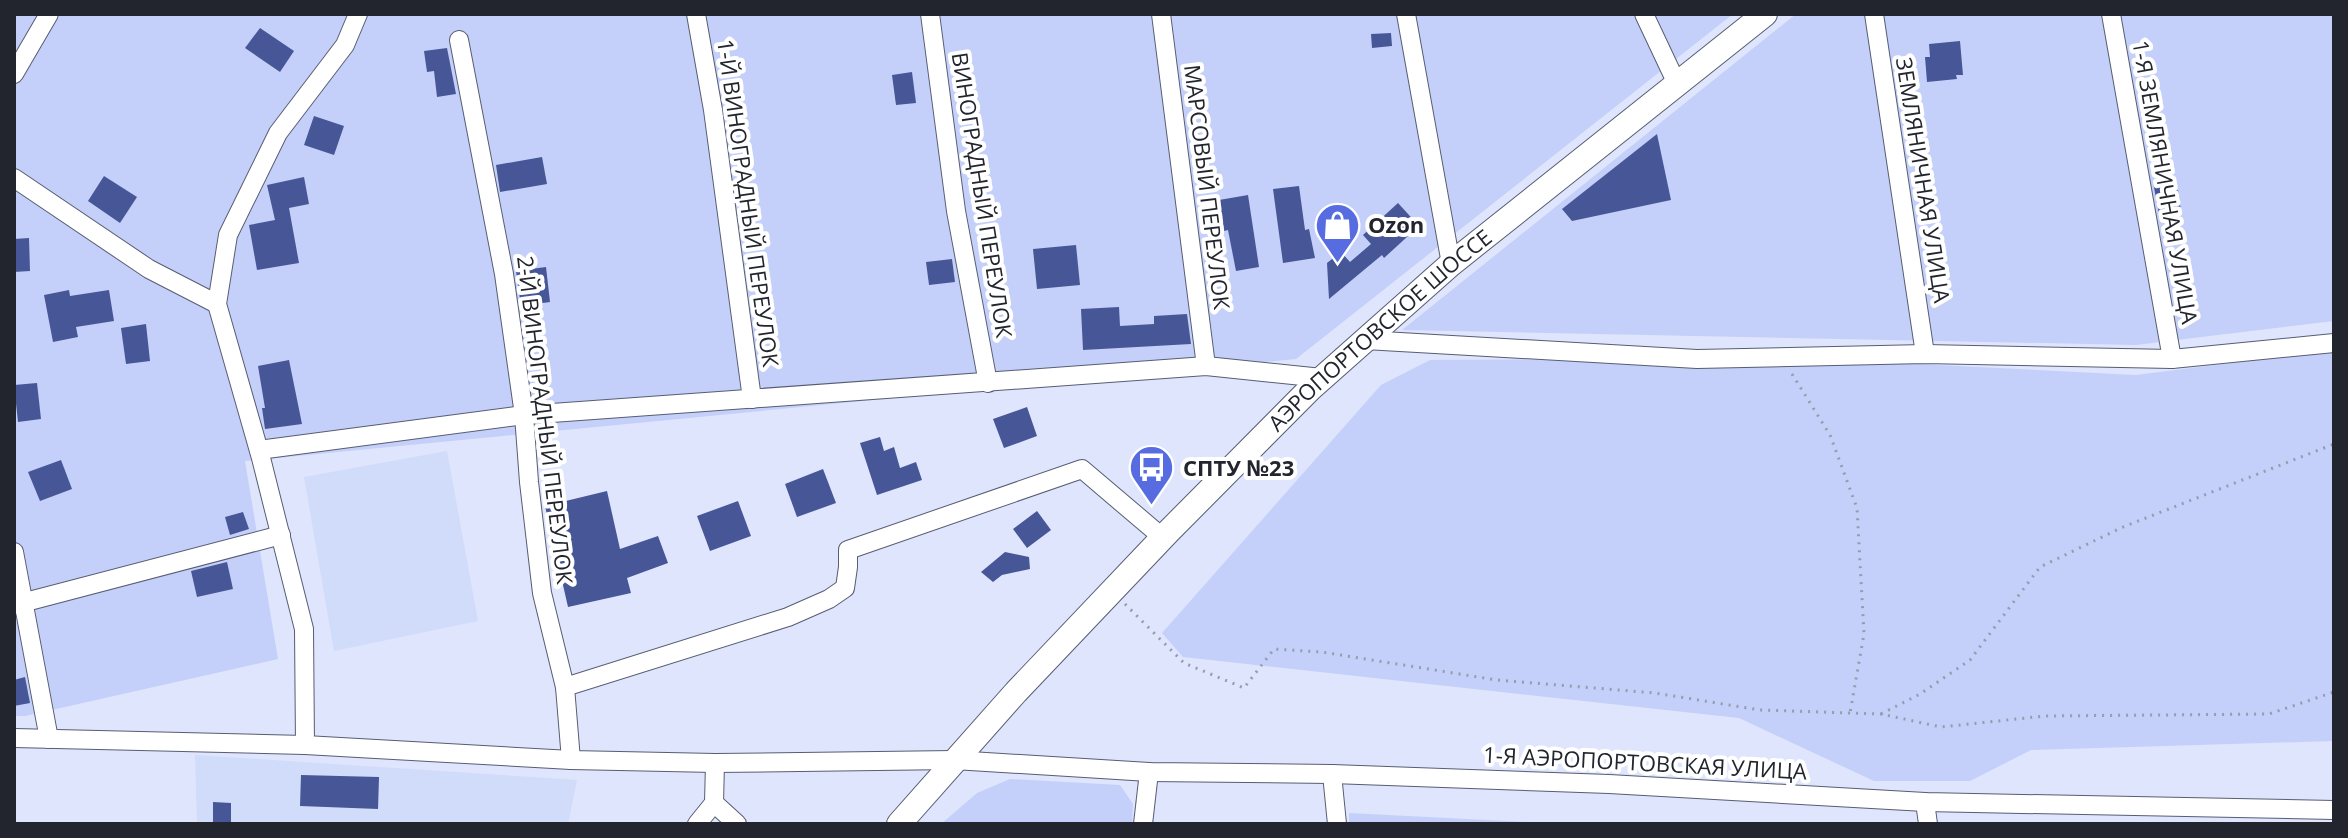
<svg xmlns="http://www.w3.org/2000/svg" width="2348" height="838" viewBox="0 0 2348 838" font-family="'Open Sans',sans-serif">
<style>
.built{fill:#d1dbfa}
.green{fill:#c4d0f9}
.building{fill:#475696}
.lines{fill:none;stroke-linecap:round;stroke-linejoin:round}
.minor-casing{stroke:#575d72;stroke-width:20}
.major-casing{stroke:#575d72;stroke-width:26}
.path{stroke:#969cae;stroke-width:3;stroke-dasharray:2 6;stroke-linecap:butt}
.minor{stroke:#fff;stroke-width:18}
.major{stroke:#fff;stroke-width:24}
.labels{text-anchor:middle;stroke-width:8;stroke-linejoin:round;paint-order:stroke}
.street-label{font-size:22px;fill:#22252e;stroke:#fff}
.poi-label{font-size:22px;font-weight:bold;fill:#22252e;stroke:#fff;text-anchor:start}
</style>
<rect width="100%" height="100%" fill="#dee5fd"/>
<!-- built -->
<g class="built">
<path d="M 447,451 L 478,621 L 334,651 L 304,477 Z"/>
<path d="M 195,755 L 577,780 L 568,824 L 197,824 Z"/>
</g>
<!-- green -->
<g class="green">
<path d="M 14,14 L 1733,14 L 1296,359 L 245,461 L 278,659 L 25,716 L 14,716 Z"/>
<path d="M 1796,14 L 2334,14 L 2334,321 L 2136,345 L 1402,330 Z"/>
<path d="M 2334,350 L 2334,741 L 2031,750 L 1970,781 L 1874,781 L 1739,718 L 1183,657 L 1162,633 L 1381,385 L 1430,360 L 1798,358 L 2136,375 Z"/>
<path d="M 1010,779 L 1120,785 L 1133,804 L 1132,824 L 941,824 L 977,793 Z"/>
<path d="M 1349,813 L 1567,824 L 1349,824 Z"/>
</g>
<!-- building -->
<g class="building">
<path d="M 260,28 L 294,51 L 280,72 L 245,48 Z"/>
<path d="M 1391,33 L 1392,46 L 1372,48 L 1371,34 Z"/>
<path d="M 1960,41 L 1963,75 L 1956,75 L 1957,79 L 1927,82 L 1925,57 L 1930,57 L 1929,44 Z"/>
<path d="M 447,48 L 456,94 L 437,97 L 434,71 L 427,72 L 424,51 Z"/>
<path d="M 912,72 L 916,103 L 896,105 L 892,75 Z"/>
<path d="M 314,116 L 344,126 L 334,155 L 304,145 Z"/>
<path d="M 1657,134 L 1671,200 L 1572,221 L 1562,209 Z"/>
<path d="M 542,157 L 547,184 L 500,192 L 496,165 Z"/>
<path d="M 104,176 L 137,197 L 120,223 L 88,201 Z"/>
<path d="M 304,177 L 309,204 L 289,208 L 299,263 L 257,270 L 249,225 L 275,220 L 267,185 Z"/>
<path d="M 2167,180 L 2169,192 L 2178,190 L 2181,211 L 2159,214 L 2153,182 Z"/>
<path d="M 1299,186 L 1305,230 L 1309,229 L 1315,258 L 1283,263 L 1273,189 Z"/>
<path d="M 1248,195 L 1259,267 L 1236,271 L 1228,230 L 1224,231 L 1219,200 Z"/>
<path d="M 1398,203 L 1419,226 L 1384,258 L 1382,255 L 1329,299 L 1327,263 L 1341,252 L 1350,262 L 1371,244 L 1363,235 Z"/>
<path d="M 29,238 L 30,271 L 14,272 L 14,239 Z"/>
<path d="M 1076,245 L 1080,285 L 1037,289 L 1033,249 Z"/>
<path d="M 952,259 L 955,282 L 929,285 L 926,262 Z"/>
<path d="M 546,267 L 550,302 L 521,306 L 516,271 Z"/>
<path d="M 69,290 L 70,296 L 109,290 L 114,321 L 76,327 L 78,337 L 53,342 L 44,295 Z"/>
<path d="M 1119,307 L 1120,326 L 1154,324 L 1154,316 L 1187,314 L 1191,344 L 1083,350 L 1081,309 Z"/>
<path d="M 146,324 L 150,361 L 126,364 L 121,328 Z"/>
<path d="M 289,360 L 302,424 L 265,429 L 262,408 L 265,408 L 258,366 Z"/>
<path d="M 37,383 L 41,419 L 18,422 L 14,385 Z"/>
<path d="M 1027,407 L 1037,436 L 1004,448 L 993,419 Z"/>
<path d="M 880,437 L 884,451 L 894,447 L 900,468 L 916,462 L 922,480 L 877,495 L 860,443 Z"/>
<path d="M 61,460 L 72,489 L 40,501 L 28,472 Z"/>
<path d="M 823,469 L 836,503 L 797,517 L 785,484 Z"/>
<path d="M 607,491 L 620,549 L 658,536 L 668,563 L 627,578 L 631,593 L 568,607 L 545,506 Z"/>
<path d="M 738,501 L 751,536 L 710,551 L 697,516 Z"/>
<path d="M 1037,511 L 1051,530 L 1027,548 L 1013,529 Z"/>
<path d="M 243,512 L 249,529 L 230,535 L 225,517 Z"/>
<path d="M 1005,552 L 1029,557 L 1030,569 L 1002,575 L 993,582 L 981,572 Z"/>
<path d="M 227,562 L 233,589 L 197,597 L 191,571 Z"/>
<path d="M 25,677 L 30,703 L 14,706 L 14,680 Z"/>
<path d="M 301,775 L 379,777 L 378,809 L 300,806 Z"/>
<path d="M 213,802 L 231,803 L 231,824 L 213,824 Z"/>
</g>
<g class="lines">
<defs>
<g id="minor">
<path d="M 696,14 L 713,110 L 752,399"/>
<path d="M 930,14 L 956,211 L 988,383"/>
<path d="M 1161,14 L 1206,366"/>
<path d="M 1406,14 L 1451,264"/>
<path d="M 1644,14 L 1677,84"/>
<path d="M 1874,14 L 1925,354"/>
<path d="M 2111,14 L 2172,359"/>
<path d="M 459,40 L 504,274 L 524,415 L 529,482 L 542,593 L 565,687 L 571,760"/>
<path d="M 14,74 L 49,14"/>
<path d="M 14,178 L 149,269 L 217,304"/>
<path d="M 1365,340 L 1697,359 L 1925,354 L 2172,359 L 2334,343"/>
<path d="M 259,450 L 524,415 L 1206,366 L 1322,378"/>
<path d="M 14,552 L 49,739"/>
<path d="M 14,605 L 281,535"/>
<path d="M 565,687 L 788,617 L 829,599 L 845,588 L 848,567 L 848,550 L 1082,469 L 1162,537"/>
<path d="M 14,738 L 305,745 L 571,760 L 715,763 L 954,760 L 1149,772 L 1332,774 L 1609,784 L 1925,802 L 2334,810"/>
<path d="M 305,745 L 304,629 L 261,458 L 217,304 L 228,235 L 278,133 L 345,45 L 358,14"/>
<path d="M 1332,774 L 1337,824"/>
<path d="M 1925,802 L 1928,824"/>
<path d="M 714,803 L 737,824"/>
<path d="M 697,824 L 714,803 L 715,763"/>
<path d="M 1143,824 L 1149,772"/>
</g>
<g id="major">
<path id="s1" d="M 899,824 L 1016,692 L 1169,531 L 1310,389 L 1451,264 L 1765,14"/>
</g>
</defs>
<!-- minor casing -->
<use href="#minor" class="minor-casing"/>
<!-- major casing -->
<use href="#major" class="major-casing"/>
<!-- path -->
<g class="path">
<path d="M 1792,374 L 1830,435 L 1857,508 L 1864,634 L 1850,713"/>
<path d="M 1125,604 L 1184,663 L 1244,688 L 1274,649 L 1322,652 L 1497,680 L 1655,693 L 1760,710 L 1881,714 L 1941,727 L 2045,716 L 2269,714 L 2334,692"/>
<path d="M 1881,714 L 1920,694 L 1970,660 L 2040,567 L 2123,527 L 2334,444"/>
</g>
<!-- minor -->
<use href="#minor" class="minor"/>
<!-- major -->
<use href="#major" class="major"/>
</g>
<!-- icons -->
<defs>
<symbol id="shop-pin" viewBox="-11 -11 22 30"><path d="M0 17L-7.5 6A9.5 9.5 0 1 1 7.5 6Z" fill="#586ce2" stroke="#fff"/><path d="M-5-2.5h2.3a2.7 3.5 0 0 1 5.4 0H5L5.5 6h-11ZM-1.5-2.5h3a1.5 2.3 0 0 0-3 0Z" fill="#fff"/></symbol>
<symbol id="bus-pin" viewBox="-11 -11 22 30"><path d="M0 17L-7.5 6A9.5 9.5 0 1 1 7.5 6Z" fill="#586ce2" stroke="#fff"/><path d="M-5-6H5V4H4V6H2V4H-2V6H-4V4H-5ZM-3.5-4V0h7V-4ZM-3.5 1.2v1.5H-2V1.2ZM2 1.2v1.5H3.5V1.2Z" fill="#fff"/></symbol>
</defs>
<g fill-rule="evenodd">
<use href="#shop-pin" x="1312" y="200" width="51" height="69"/>
<use href="#bus-pin" x="1126" y="442" width="51" height="69"/>
</g>
<g class="labels">
<!-- street labels -->
<g class="street-label">
<text transform="translate(1923 180) rotate(81)" y="8">ЗЕМЛЯНИЧНАЯ УЛИЦА</text>
<text transform="translate(2165 182) rotate(80)" y="8">1-Я ЗЕМЛЯНИЧНАЯ УЛИЦА</text>
<text transform="translate(1207 187) rotate(83)" y="8">МАРСОВЫЙ ПЕРЕУЛОК</text>
<text transform="translate(982 195) rotate(81)" y="8">ВИНОГРАДНЫЙ ПЕРЕУЛОК</text>
<text transform="translate(748 203) rotate(82)" y="8">1-Й ВИНОГРАДНЫЙ ПЕРЕУЛОК</text>
<text dy="8" stroke="none"><textPath href="#s1" startOffset="690">АЭРОПОРТОВСКОЕ ШОССЕ</textPath></text>
<text transform="translate(545 420) rotate(83)" y="8">2-Й ВИНОГРАДНЫЙ ПЕРЕУЛОК</text>
<text transform="translate(1645 763) rotate(3)" y="8">1-Я АЭРОПОРТОВСКАЯ УЛИЦА</text>
</g>
<!-- poi labels -->
<g class="poi-label">
<text x="1368" y="233">Ozon</text>
<text x="1183" y="476">СПТУ №23</text>
</g>
</g>
<!-- border -->
<rect width="2348" height="838" fill="none" stroke="#22252e" stroke-width="32"/>
</svg>
